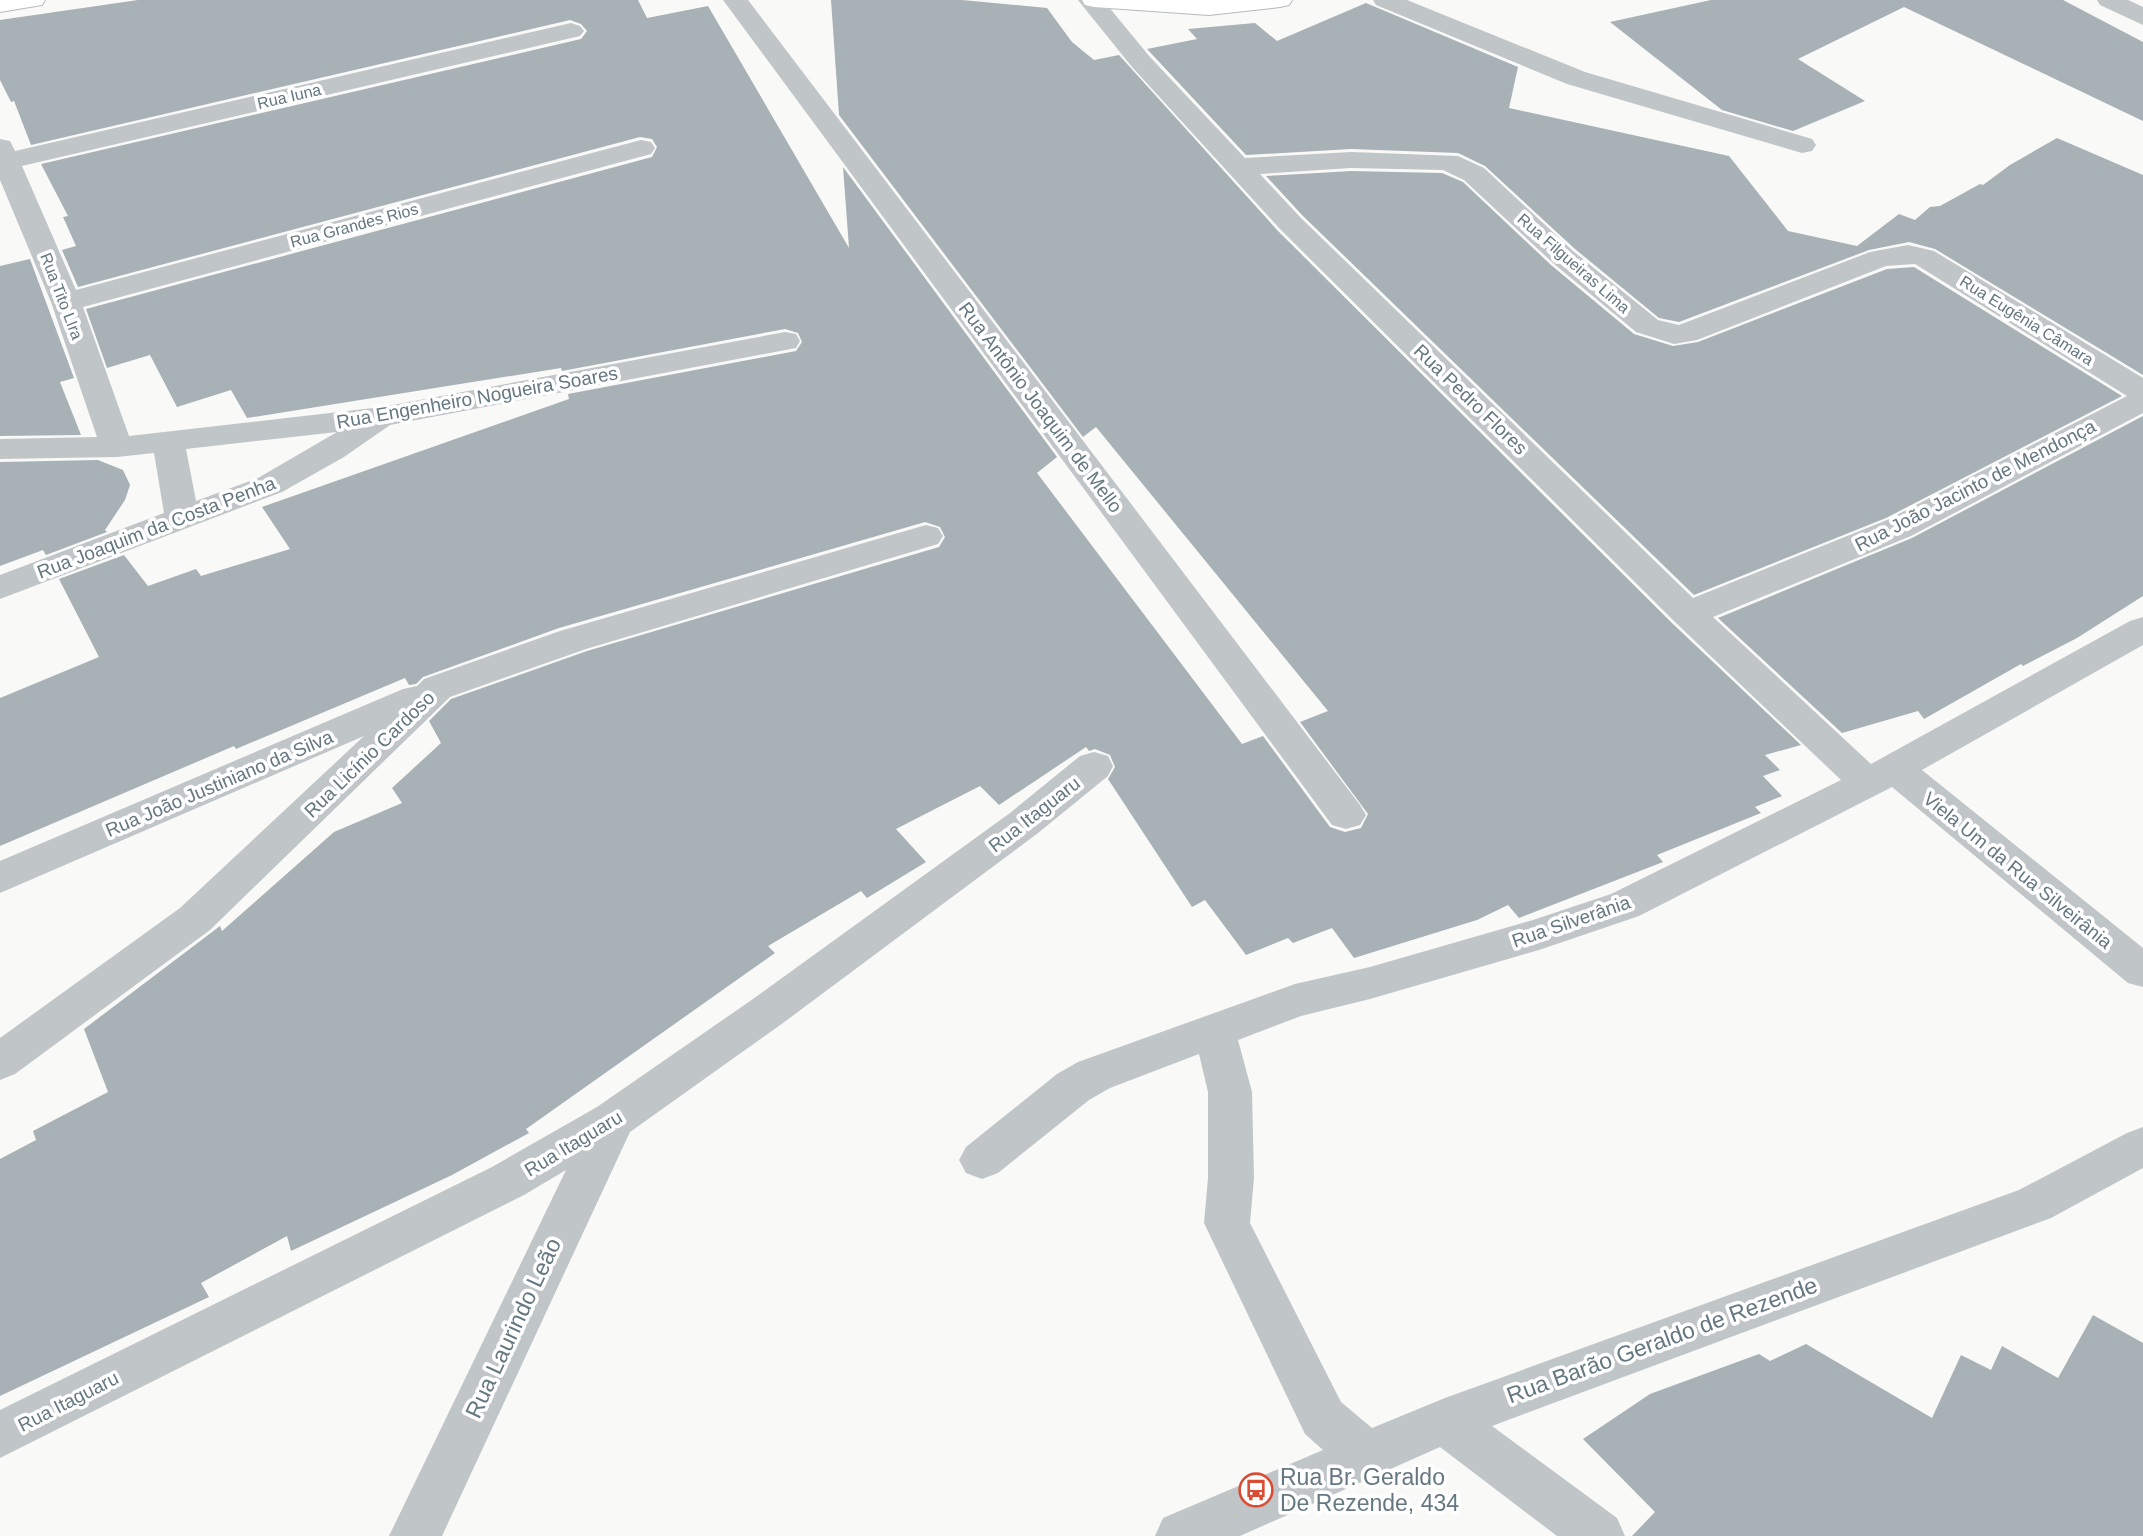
<svg xmlns="http://www.w3.org/2000/svg" width="2143" height="1536" viewBox="0 0 2143 1536" font-family="Arial,sans-serif">
<style>
.building{fill:#a7b1b6}
.lines{fill:none;stroke-linecap:round;stroke-linejoin:round}
.major-casing{stroke:#b4babd;stroke-width:2}
.minor{fill:#c0c5c8;fill-rule:evenodd}
.major{fill:#fff;fill-rule:evenodd}
.labels{text-anchor:middle;stroke-width:7;stroke-linejoin:round;paint-order:stroke}
.far-street-label{font-size:16px;fill:#657780;stroke:#fff}
.street-label{font-size:19px;fill:#657780;stroke:#fff}
.near-street-label{font-size:23px;fill:#657780;stroke:#fff}
.near-poi-label{font-size:23px;fill:#657780;stroke:#fff;text-anchor:start}
</style>
<rect width="100%" height="100%" fill="#f9f9f7"/>
<!-- building -->
<g class="building">
<path d="M 138,0 L 638,0 L 647,18 L 708,6 L 849,248 L 843,167 L 1057,457 L 1037,473 L 1242,744 L 1263,736 L 1330,827 L 1345,832 L 1361,828 L 1368,814 L 1300,722 L 1328,711 L 1096,427 L 1083,437 L 839,115 L 831,0 L 962,0 L 1047,8 L 1072,42 L 1094,60 L 1119,55 L 1278,231 L 1673,624 L 1801,745 L 1765,755 L 1780,770 L 1763,776 L 1782,796 L 1755,807 L 1761,813 L 1657,855 L 1663,862 L 1519,918 L 1508,905 L 1477,920 L 1354,958 L 1332,928 L 1293,943 L 1288,938 L 1246,955 L 1205,900 L 1192,907 L 1108,779 L 1115,767 L 1110,755 L 1095,749 L 1089,751 L 1086,747 L 999,805 L 980,786 L 896,829 L 926,862 L 867,898 L 861,891 L 768,946 L 775,953 L 526,1129 L 529,1133 L 452,1175 L 291,1251 L 287,1236 L 201,1283 L 209,1297 L 0,1396 L 0,1159 L 36,1140 L 33,1131 L 108,1092 L 84,1029 L 220,926 L 222,931 L 334,832 L 402,803 L 392,788 L 441,743 L 429,721 L 451,699 L 587,651 L 939,547 L 945,537 L 940,527 L 925,522 L 559,628 L 423,677 L 416,684 L 409,685 L 405,678 L 236,749 L 234,746 L 0,846 L 0,698 L 99,657 L 59,579 L 124,555 L 148,586 L 196,569 L 201,576 L 290,549 L 262,507 L 569,399 L 568,394 L 796,351 L 802,342 L 798,333 L 785,329 L 562,371 L 561,368 L 247,418 L 231,390 L 177,407 L 150,355 L 107,368 L 86,309 L 652,157 L 657,147 L 652,139 L 640,137 L 78,287 L 62,250 L 76,246 L 63,217 L 68,216 L 41,164 L 581,39 L 587,31 L 581,24 L 570,20 L 31,145 L 14,101 L 11,102 L 0,80 L 0,20 Z"/>
<path d="M 1711,0 L 2063,0 L 2143,42 L 2143,121 L 1904,7 L 1798,59 L 1865,101 L 1793,131 L 1722,110 L 1610,22 Z"/>
<path d="M 1366,3 L 1518,67 L 1509,108 L 1729,156 L 1788,231 L 1857,246 L 1899,214 L 1915,220 L 1930,207 L 1940,206 L 1980,184 L 1983,185 L 2010,165 L 2057,138 L 2143,175 L 2143,375 L 1935,249 L 1909,242 L 1869,250 L 1679,322 L 1659,318 L 1575,249 L 1485,166 L 1458,153 L 1351,149 L 1246,155 L 1147,49 L 1197,39 L 1188,29 L 1255,23 L 1277,41 Z"/>
<path d="M 1351,171 L 1442,173 L 1463,182 L 1551,265 L 1634,334 L 1673,346 L 1698,342 L 1887,269 L 1914,267 L 2122,396 L 1886,518 L 1694,595 L 1302,215 L 1266,176 Z"/>
<path d="M 30,259 L 74,378 L 60,382 L 81,435 L 0,436 L 0,266 Z"/>
<path d="M 2143,416 L 2143,596 L 2077,638 L 2023,666 L 2021,664 L 1924,719 L 1918,711 L 1842,733 L 1718,618 L 1912,538 Z"/>
<path d="M 98,460 L 123,470 L 130,485 L 125,500 L 105,530 L 107,532 L 46,555 L 43,550 L 0,566 L 0,462 Z"/>
<path d="M 2093,1315 L 2143,1343 L 2143,1536 L 1632,1536 L 1655,1512 L 1583,1439 L 1650,1394 L 1759,1354 L 1770,1361 L 1806,1344 L 1932,1418 L 1961,1355 L 1991,1370 L 2002,1346 L 2058,1378 Z"/>
</g>
<g class="lines">
<defs>
<g id="major">
<path d="M 0,0 L 45,0 L 42,5 L 0,12 Z"/>
<path d="M 1082,0 L 1292,0 L 1289,5 L 1280,7 L 1209,15 L 1094,7 L 1085,5 Z"/>
</g>
</defs>
<!-- major casing -->
<use href="#major" class="major-casing"/>
<!-- minor -->
<g class="minor">
<path d="M 723,0 L 748,0 L 1360,805 L 1366,815 L 1360,825 L 1346,829 L 1332,825 Z"/>
<path d="M 1078,0 L 1103,0 L 1150,57 L 1245,158 L 1351,152 L 1458,156 L 1484,168 L 1573,251 L 1658,320 L 1679,325 L 1870,252 L 1908,245 L 1934,251 L 2143,378 L 2143,413 L 1911,536 L 1713,617 L 1871,764 L 2130,621 L 2143,617 L 2143,645 L 1922,770 L 2143,948 L 2143,987 L 2128,983 L 1892,787 L 1639,916 L 1539,950 L 1370,999 L 1301,1016 L 1238,1040 L 1252,1092 L 1254,1178 L 1250,1223 L 1341,1402 L 1372,1428 L 1445,1398 L 2019,1190 L 2127,1133 L 2143,1127 L 2143,1168 L 2051,1218 L 1492,1426 L 1617,1518 L 1625,1536 L 1557,1536 L 1440,1447 L 1240,1536 L 1155,1536 L 1163,1518 L 1323,1450 L 1305,1434 L 1204,1223 L 1208,1178 L 1208,1092 L 1199,1054 L 1110,1088 L 1089,1100 L 998,1173 L 982,1179 L 966,1173 L 959,1160 L 966,1147 L 1057,1074 L 1078,1062 L 1295,984 L 1370,967 L 1533,920 L 1611,894 L 1841,780 L 1675,622 L 1280,229 L 1132,67 ZM 1351,168 L 1443,170 L 1464,180 L 1553,263 L 1636,332 L 1674,344 L 1697,340 L 1886,266 L 1915,264 L 2127,396 L 1887,520 L 1693,598 L 1300,217 L 1260,174 Z"/>
<path d="M 1373,0 L 1407,0 L 1585,72 L 1812,139 L 1816,145 L 1812,151 L 1802,153 L 1567,84 L 1376,5 Z"/>
<path d="M 2097,0 L 2128,0 L 2143,7 L 2143,25 L 2100,5 Z"/>
<path d="M 571,23 L 580,26 L 584,31 L 580,36 L 22,166 L 76,290 L 641,140 L 651,142 L 655,148 L 651,154 L 83,307 L 129,436 L 382,407 L 785,332 L 796,334 L 800,341 L 796,348 L 390,425 L 344,457 L 282,492 L 0,599 L 0,575 L 164,513 L 154,453 L 117,457 L 0,459 L 0,439 L 97,437 L 51,302 L 0,180 L 0,139 L 10,141 L 15,151 ZM 337,432 L 258,478 L 196,501 L 186,449 Z"/>
<path d="M 926,525 L 938,528 L 943,536 L 938,544 L 586,649 L 450,697 L 210,930 L 15,1074 L 0,1080 L 0,1038 L 180,908 L 364,736 L 0,893 L 0,861 L 403,689 L 417,686 L 424,679 L 560,631 Z"/>
<path d="M 1094,752 L 1108,756 L 1113,766 L 1108,776 L 1038,833 L 783,1023 L 630,1132 L 442,1536 L 389,1536 L 566,1170 L 524,1195 L 0,1458 L 0,1410 L 492,1167 L 597,1107 L 753,999 L 1010,813 L 1080,756 Z"/>
</g>
<!-- major -->
<use href="#major" class="major"/>
</g>
<!-- icons -->
<defs>
<symbol id="bus-ring" viewBox="-11 -11 22 22"><circle r="9.5" fill="#fff" stroke="#db4c34" stroke-width="1.5"/><path d="M-5-6H5V4H4V6H2V4H-2V6H-4V4H-5ZM-3.5-4V0h7V-4ZM-3.5 1.2v1.5H-2V1.2ZM2 1.2v1.5H3.5V1.2Z" fill="#db4c34"/></symbol>
</defs>
<g fill-rule="evenodd">
<use href="#bus-ring" x="1237" y="1471" width="38" height="38"/>
</g>
<g class="labels">
<!-- far-street labels -->
<g class="far-street-label">
<text transform="translate(289 96) rotate(-13)" y="6">Rua Iuna</text>
<text transform="translate(354 225) rotate(-15)" y="6">Rua Grandes Rios</text>
<text transform="translate(1574 263) rotate(41)" y="6">Rua Filgueiras Lima</text>
<text transform="translate(62 296) rotate(69)" y="6">Rua Tito LIra</text>
<text transform="translate(2027 320) rotate(32)" y="6">Rua Eugênia Câmara</text>
</g>
<!-- street labels -->
<g class="street-label">
<text transform="translate(477 397) rotate(-10)" y="7">Rua Engenheiro Nogueira Soares</text>
<text transform="translate(1471 399) rotate(44)" y="7">Rua Pedro Flores</text>
<text transform="translate(1041 407) rotate(53)" y="7">Rua Antônio Joaquim de Mello</text>
<text transform="translate(1975 485) rotate(-27)" y="7">Rua João Jacinto de Mendonça</text>
<text transform="translate(156 527) rotate(-21)" y="7">Rua Joaquim da Costa Penha</text>
<text transform="translate(369 754) rotate(-44)" y="7">Rua Licínio Cardoso</text>
<text transform="translate(219 783) rotate(-23)" y="7">Rua João Justiniano da Silva</text>
<text transform="translate(1034 814) rotate(-38)" y="7">Rua Itaguaru</text>
<text transform="translate(2018 870) rotate(39)" y="7">Viela Um da Rua Silveirânia</text>
<text transform="translate(1571 921) rotate(-19)" y="7">Rua Silverânia</text>
<text transform="translate(573 1143) rotate(-31)" y="7">Rua Itaguaru</text>
<text transform="translate(68 1401) rotate(-27)" y="7">Rua Itaguaru</text>
</g>
<!-- near-street labels -->
<g class="near-street-label">
<text transform="translate(513 1328) rotate(-65)" y="8">Rua Laurindo Leão</text>
<text transform="translate(1662 1340) rotate(-20)" y="8">Rua Barão Geraldo de Rezende</text>
</g>
<!-- near-poi labels -->
<g class="near-poi-label">
<text x="1280" y="1485">Rua Br. Geraldo<tspan x="1280" dy="26">De Rezende, 434</tspan></text>
</g>
</g>
</svg>
